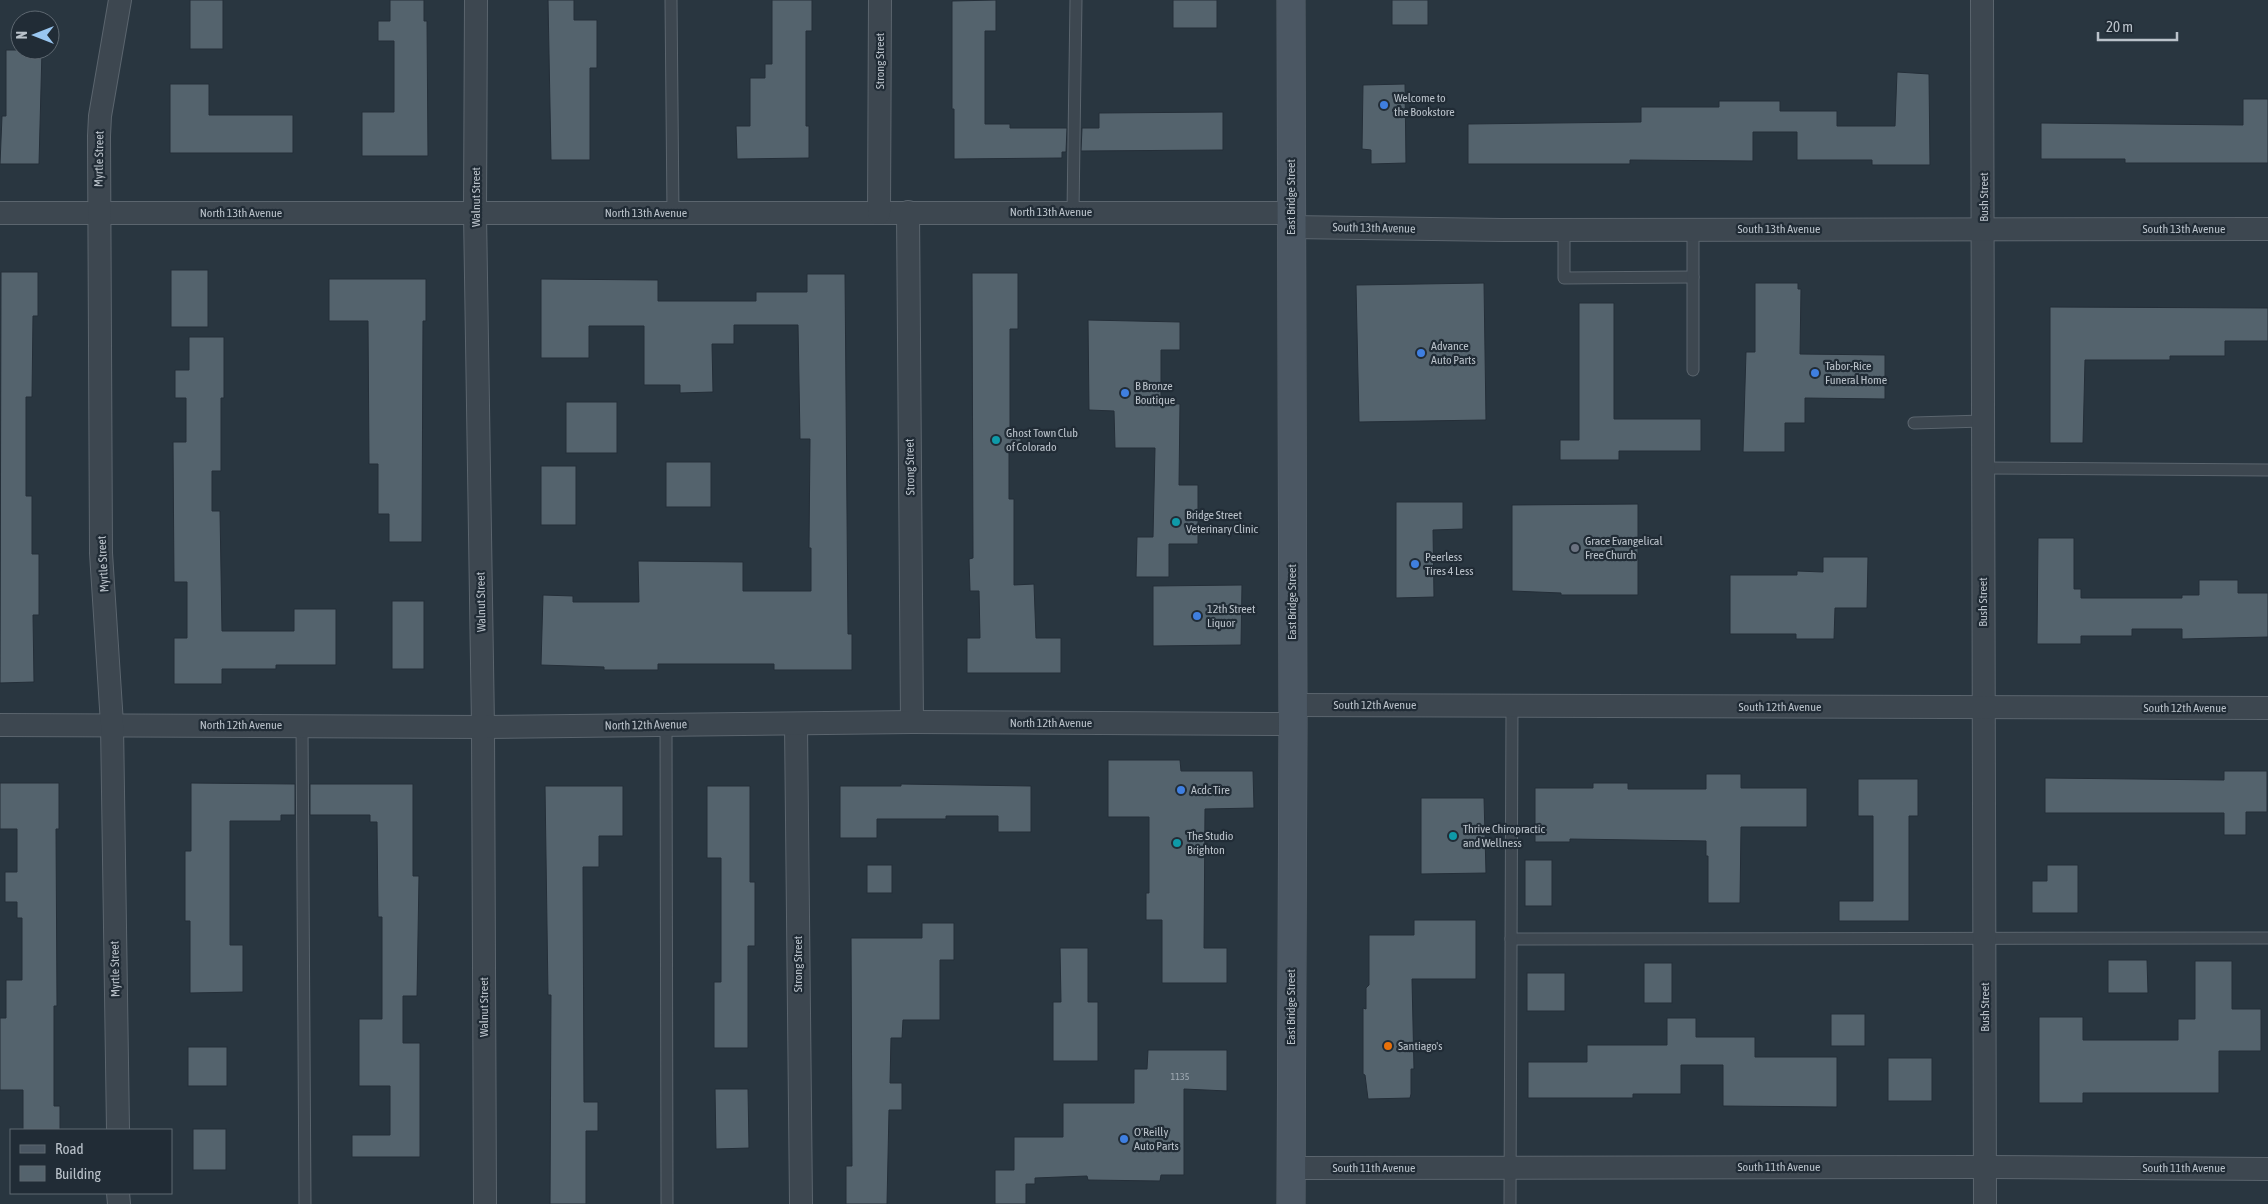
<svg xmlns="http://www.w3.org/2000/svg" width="2268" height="1204" viewBox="0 0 2268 1204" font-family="'Asap Condensed',sans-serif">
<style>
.building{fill:#54636d;stroke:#242e38}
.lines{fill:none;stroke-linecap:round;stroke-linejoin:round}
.service-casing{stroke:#5b656e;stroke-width:13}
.minor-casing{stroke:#5b656e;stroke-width:24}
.secondary-casing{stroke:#5b656e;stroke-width:29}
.service{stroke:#3d4750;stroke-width:11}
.minor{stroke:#3d4750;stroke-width:22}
.secondary{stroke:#4b5763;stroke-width:28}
.shop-dot{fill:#3f7fe0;stroke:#212c36;stroke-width:2}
.culture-dot{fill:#0f9aa8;stroke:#212c36;stroke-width:2}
.worship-dot{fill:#6b7280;stroke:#212c36;stroke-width:2}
.food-dot{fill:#e8710a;stroke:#212c36;stroke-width:2}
.labels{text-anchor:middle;stroke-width:4.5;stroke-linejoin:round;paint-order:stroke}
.number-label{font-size:10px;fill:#a0aab3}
.street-label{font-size:12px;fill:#bac2ca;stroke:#212c36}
.poi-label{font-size:12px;fill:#bac2ca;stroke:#212c36;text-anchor:start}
</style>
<rect width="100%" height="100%" fill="#293640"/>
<!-- building -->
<g class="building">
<rect x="190" y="0" width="33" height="49"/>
<path d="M 390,0 L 424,0 L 424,21 L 427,21 L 428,156 L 362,156 L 362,112 L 394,112 L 394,41 L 378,41 L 378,21 L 390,21 Z"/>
<path d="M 548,0 L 574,0 L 574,20 L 597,20 L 597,68 L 590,68 L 590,160 L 551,160 Z"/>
<path d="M 772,0 L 812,0 L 812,31 L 806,31 L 806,126 L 809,126 L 809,158 L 737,159 L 736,126 L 750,126 L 750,78 L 765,78 L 765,64 L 772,64 Z"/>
<path d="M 996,0 L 996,31 L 985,31 L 985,124 L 1010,124 L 1010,128 L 1067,128 L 1066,152 L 1062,152 L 1062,158 L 954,159 L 954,109 L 952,109 L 952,1 Z"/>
<rect x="1173" y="0" width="44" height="28"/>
<rect x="1392" y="0" width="36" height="25"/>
<path d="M 6,50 L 42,50 L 39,164 L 0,164 L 2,116 L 6,116 Z"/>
<path d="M 1897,72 L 1929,74 L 1930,165 L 1872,165 L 1872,160 L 1797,160 L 1797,132 L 1753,132 L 1753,161 L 1630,160 L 1630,164 L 1468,164 L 1468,124 L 1641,122 L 1641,107 L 1719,107 L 1719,101 L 1780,101 L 1780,111 L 1837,111 L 1837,126 L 1895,126 Z"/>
<path d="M 170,84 L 209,84 L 209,115 L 293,115 L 293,153 L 170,153 Z"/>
<path d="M 1405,84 L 1406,163 L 1371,164 L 1371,150 L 1362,149 L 1363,85 Z"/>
<path d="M 2243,99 L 2268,99 L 2268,163 L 2125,163 L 2125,159 L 2041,159 L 2041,123 L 2243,125 Z"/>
<path d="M 1223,112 L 1223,150 L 1081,151 L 1082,128 L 1099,128 L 1099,113 Z"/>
<rect x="171" y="270" width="37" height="57"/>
<path d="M 1,272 L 38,272 L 38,316 L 33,316 L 32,397 L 26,397 L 26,496 L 32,496 L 32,554 L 39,554 L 39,615 L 33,615 L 34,682 L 0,683 Z"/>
<path d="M 972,273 L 1018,273 L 1018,329 L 1010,329 L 1010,430 L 1021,431 L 1021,450 L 1009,450 L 1009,499 L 1014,499 L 1014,585 L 1034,584 L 1036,638 L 1061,638 L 1061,673 L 967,673 L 967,638 L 980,638 L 979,591 L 970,591 L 969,559 L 973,558 Z"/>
<path d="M 807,274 L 845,274 L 848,634 L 852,634 L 852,670 L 774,670 L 774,664 L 658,664 L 658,670 L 604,670 L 604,667 L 541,665 L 543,595 L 573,596 L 573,602 L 639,602 L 638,561 L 743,562 L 743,591 L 811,591 L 811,548 L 809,548 L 810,439 L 800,439 L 798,325 L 734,325 L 734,344 L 712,344 L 713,392 L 680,393 L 680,385 L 644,385 L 644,326 L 589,326 L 589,358 L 541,358 L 541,279 L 658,280 L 658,301 L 756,301 L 756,292 L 807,292 Z"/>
<path d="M 329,279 L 426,279 L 426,321 L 423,321 L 422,542 L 389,542 L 389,514 L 378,514 L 378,464 L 369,464 L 368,321 L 329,321 Z"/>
<path d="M 1484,283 L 1486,420 L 1359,422 L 1356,285 Z"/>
<path d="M 1755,283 L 1798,283 L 1798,289 L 1801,289 L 1800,354 L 1885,355 L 1885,399 L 1805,398 L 1805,423 L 1785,423 L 1785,452 L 1743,452 L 1746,352 L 1755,352 Z"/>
<path d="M 1579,303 L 1614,303 L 1614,419 L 1701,419 L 1701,451 L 1619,451 L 1619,460 L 1560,460 L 1560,440 L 1579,440 Z"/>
<path d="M 2050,307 L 2268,308 L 2268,341 L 2225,341 L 2225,356 L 2170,356 L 2170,360 L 2085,360 L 2083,443 L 2050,443 Z"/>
<path d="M 1088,320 L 1180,322 L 1180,350 L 1161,350 L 1161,403 L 1180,404 L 1179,485 L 1198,485 L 1198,544 L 1169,544 L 1169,577 L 1136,577 L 1137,537 L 1153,537 L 1155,448 L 1115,448 L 1114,411 L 1089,410 Z"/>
<path d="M 189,337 L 224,337 L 224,398 L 221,398 L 221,471 L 212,471 L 212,511 L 220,511 L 222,631 L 294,631 L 294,609 L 336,609 L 336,665 L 276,665 L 276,669 L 222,669 L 222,684 L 174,684 L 174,638 L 187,638 L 187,582 L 174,582 L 173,442 L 186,442 L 186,398 L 175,398 L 175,370 L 189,370 Z"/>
<rect x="566" y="402" width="51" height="51"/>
<rect x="666" y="462" width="45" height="45"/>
<rect x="541" y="466" width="35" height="59"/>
<path d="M 1396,502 L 1463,502 L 1463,529 L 1433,530 L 1434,597 L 1396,598 Z"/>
<path d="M 1638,504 L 1638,595 L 1561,595 L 1561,593 L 1512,591 L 1512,505 Z"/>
<path d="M 2038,538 L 2074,538 L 2074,589 L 2081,589 L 2081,598 L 2182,598 L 2182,595 L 2199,595 L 2199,580 L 2238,580 L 2238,593 L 2268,593 L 2268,637 L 2182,639 L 2182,629 L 2132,629 L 2132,636 L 2081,636 L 2081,644 L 2037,644 Z"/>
<path d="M 1823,557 L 1868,557 L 1867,608 L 1835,608 L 1834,639 L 1796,639 L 1796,634 L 1730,634 L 1730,575 L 1797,575 L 1797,571 L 1823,572 Z"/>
<path d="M 1242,585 L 1241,645 L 1153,646 L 1153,586 Z"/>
<rect x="392" y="601" width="32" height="68"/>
<path d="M 1108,760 L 1180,760 L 1181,771 L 1253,771 L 1254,808 L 1205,809 L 1204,948 L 1227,948 L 1227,983 L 1162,983 L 1162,920 L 1146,920 L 1146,893 L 1149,893 L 1149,817 L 1108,817 Z"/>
<path d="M 2224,771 L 2267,771 L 2267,812 L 2246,812 L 2246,835 L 2224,835 L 2224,813 L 2045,813 L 2045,778 L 2224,780 Z"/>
<path d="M 1706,774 L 1741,774 L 1741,788 L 1807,788 L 1807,827 L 1741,827 L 1740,903 L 1708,903 L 1708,856 L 1706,856 L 1706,841 L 1570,839 L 1570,842 L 1535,842 L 1535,788 L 1593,788 L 1593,783 L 1628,783 L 1628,789 L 1706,789 Z"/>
<path d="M 1858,779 L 1918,779 L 1918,816 L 1909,816 L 1909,921 L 1839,921 L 1839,901 L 1873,901 L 1873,816 L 1858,816 Z"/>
<path d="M 0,783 L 59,783 L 59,829 L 56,829 L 57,1006 L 54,1006 L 54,1106 L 60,1106 L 60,1130 L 23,1130 L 23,1090 L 0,1090 L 0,1018 L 6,1018 L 6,980 L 22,980 L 22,918 L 17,918 L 17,902 L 5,902 L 5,872 L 17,872 L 17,829 L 0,829 Z"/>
<path d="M 191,783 L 295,784 L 295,815 L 281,815 L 281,821 L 230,821 L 230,945 L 243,945 L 243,992 L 190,993 L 190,921 L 185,921 L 185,851 L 191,851 Z"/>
<path d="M 310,784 L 413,784 L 413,876 L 419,876 L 417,996 L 403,996 L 403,1043 L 420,1043 L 420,1157 L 352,1157 L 352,1135 L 390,1135 L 390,1086 L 359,1086 L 359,1019 L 382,1019 L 382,917 L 378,917 L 377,822 L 370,822 L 370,815 L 310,815 Z"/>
<path d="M 901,784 L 1031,786 L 1031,832 L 998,832 L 998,816 L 946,816 L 946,819 L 877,819 L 877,838 L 840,838 L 840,786 L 901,786 Z"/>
<path d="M 545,786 L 623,786 L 623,836 L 599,836 L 599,867 L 583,867 L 584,1102 L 598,1102 L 598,1131 L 586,1131 L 586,1204 L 550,1204 L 551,995 L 548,995 Z"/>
<path d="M 707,786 L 750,786 L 750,882 L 755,882 L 755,946 L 748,946 L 748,1048 L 714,1048 L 714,982 L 721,982 L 721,858 L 707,858 Z"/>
<path d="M 1421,798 L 1484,798 L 1486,873 L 1421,874 Z"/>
<rect x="1525" y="860" width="27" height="46"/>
<rect x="867" y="865" width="25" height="28"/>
<path d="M 2047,865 L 2078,865 L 2078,913 L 2032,913 L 2032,881 L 2047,881 Z"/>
<path d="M 1414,920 L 1476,920 L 1476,979 L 1412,979 L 1414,1069 L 1411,1069 L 1411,1094 L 1410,1098 L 1368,1099 L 1365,1075 L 1363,1074 L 1363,1008 L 1366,1009 L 1366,988 L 1369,985 L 1369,935 L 1414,935 Z"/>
<path d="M 922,923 L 954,923 L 954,960 L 940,960 L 940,1020 L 903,1020 L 902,1038 L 891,1038 L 890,1083 L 902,1083 L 902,1110 L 889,1110 L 887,1204 L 846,1204 L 846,1166 L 852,1166 L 851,938 L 922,938 Z"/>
<path d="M 1060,948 L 1088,948 L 1088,1002 L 1098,1002 L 1098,1061 L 1053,1061 L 1053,1002 L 1061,1002 Z"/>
<path d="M 2108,960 L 2147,960 L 2148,993 L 2108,993 Z"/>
<path d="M 2195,961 L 2232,961 L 2232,1009 L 2261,1009 L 2261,1051 L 2219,1051 L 2219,1093 L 2083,1093 L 2083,1103 L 2039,1103 L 2039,1017 L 2083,1017 L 2083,1040 L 2178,1040 L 2178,1019 L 2195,1019 Z"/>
<rect x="1644" y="963" width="28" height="40"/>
<rect x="1527" y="973" width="38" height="38"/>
<rect x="1831" y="1014" width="34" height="32"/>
<path d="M 1667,1018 L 1696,1018 L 1696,1037 L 1755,1037 L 1755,1057 L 1837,1057 L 1837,1107 L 1723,1106 L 1723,1065 L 1681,1065 L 1681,1094 L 1633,1094 L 1633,1098 L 1528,1098 L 1528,1062 L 1587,1062 L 1587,1045 L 1667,1045 Z"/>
<rect x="188" y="1047" width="39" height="39"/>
<path d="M 1148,1050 L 1227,1050 L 1227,1091 L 1184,1089 L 1184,1175 L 1161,1175 L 1160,1181 L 1088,1180 L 1087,1176 L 1035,1178 L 1035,1184 L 1026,1184 L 1026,1204 L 995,1204 L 995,1170 L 1014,1170 L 1014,1137 L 1063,1137 L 1063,1103 L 1134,1103 L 1134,1069 L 1147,1069 Z"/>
<rect x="1888" y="1058" width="44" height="43"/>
<path d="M 715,1089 L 748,1089 L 749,1148 L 716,1149 Z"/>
<rect x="193" y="1129" width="33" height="41"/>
</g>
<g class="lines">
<defs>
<g id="service">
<path d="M 671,0 L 673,213"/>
<path d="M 1073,212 L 1076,0"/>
<path d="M 1564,229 L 1564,278 L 1693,277"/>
<path d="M 1693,370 L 1693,229"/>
<path d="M 1914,423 L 1983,421"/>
<path d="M 1983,468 L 2268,470"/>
<path d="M 666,724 L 667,1204"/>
<path d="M 302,725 L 305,1204"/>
<path d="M 1511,939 L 2268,938"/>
<path d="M 1510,1204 L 1512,706"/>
</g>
<g id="minor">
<path d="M 476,0 L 475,213 L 483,727 L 485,1204"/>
<path d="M 1982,0 L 1985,1204"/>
<path d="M 908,212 L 912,722"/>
<path d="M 0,213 L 1291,213"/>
<path d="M 879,213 L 880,0"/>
<path d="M 1290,227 L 1503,230 L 2268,229"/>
<path d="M 1293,705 L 2268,708"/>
<path d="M 796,724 L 801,1204"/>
<path d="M 0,725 L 483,727 L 912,722 L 1293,724"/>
<path d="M 118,1130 L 112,724 L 101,553 L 99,136 L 100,116 L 120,0"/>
<path d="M 1291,1168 L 1985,1167 L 2268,1169"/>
<path d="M 118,1193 L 119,1204"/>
</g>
<path id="secondary" d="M 1291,1204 L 1293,724 L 1291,0"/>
</defs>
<!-- service casing -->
<use href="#service" class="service-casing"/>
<!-- minor casing -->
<use href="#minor" class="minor-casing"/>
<!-- secondary casing -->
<use href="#secondary" class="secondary-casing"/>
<!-- service -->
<use href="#service" class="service"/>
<!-- minor -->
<use href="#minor" class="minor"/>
<!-- secondary -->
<use href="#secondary" class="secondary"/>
</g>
<!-- markers -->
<g class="shop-dot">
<circle cx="1384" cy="105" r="5"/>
<circle cx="1421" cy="353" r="5"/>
<circle cx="1815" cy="373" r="5"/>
<circle cx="1125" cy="393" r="5"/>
<circle cx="1415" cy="564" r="5"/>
<circle cx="1197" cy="616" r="5"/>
<circle cx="1181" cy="790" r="5"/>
<circle cx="1124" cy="1139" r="5"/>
</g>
<g class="culture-dot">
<circle cx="996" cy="440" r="5"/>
<circle cx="1176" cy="522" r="5"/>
<circle cx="1453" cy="836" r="5"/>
<circle cx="1177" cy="843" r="5"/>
</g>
<circle class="worship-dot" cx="1575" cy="548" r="5"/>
<circle class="food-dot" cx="1388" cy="1046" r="5"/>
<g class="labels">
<!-- number labels -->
<g class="number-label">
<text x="1180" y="1080">1135</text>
</g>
<!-- street labels -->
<g class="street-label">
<text transform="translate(880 61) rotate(-90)" y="4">Strong Street</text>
<text transform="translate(99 159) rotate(-89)" y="4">Myrtle Street</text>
<text transform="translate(476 197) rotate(-90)" y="4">Walnut Street</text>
<text transform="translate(1291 197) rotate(-90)" y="4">East Bridge Street</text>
<text transform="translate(1984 197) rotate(-90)" y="4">Bush Street</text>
<text x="1051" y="216">North 13th Avenue</text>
<text x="241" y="217">North 13th Avenue</text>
<text x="646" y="217">North 13th Avenue</text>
<text transform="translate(1374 228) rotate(1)" y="4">South 13th Avenue</text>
<text x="1779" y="233">South 13th Avenue</text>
<text x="2184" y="233">South 13th Avenue</text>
<text transform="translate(910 467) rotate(-91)" y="4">Strong Street</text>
<text transform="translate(103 564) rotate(-93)" y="4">Myrtle Street</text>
<text transform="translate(481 602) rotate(-91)" y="4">Walnut Street</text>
<text transform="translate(1292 602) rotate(-90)" y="4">East Bridge Street</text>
<text transform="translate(1983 602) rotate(-90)" y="4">Bush Street</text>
<text x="1375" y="709">South 12th Avenue</text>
<text x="1780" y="711">South 12th Avenue</text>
<text x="2185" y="712">South 12th Avenue</text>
<text x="1051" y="727">North 12th Avenue</text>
<text x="241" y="729">North 12th Avenue</text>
<text transform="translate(646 725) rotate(-1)" y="4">North 12th Avenue</text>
<text transform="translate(798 964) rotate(-90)" y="4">Strong Street</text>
<text transform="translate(115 969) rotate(-91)" y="4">Myrtle Street</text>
<text transform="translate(484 1007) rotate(-90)" y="4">Walnut Street</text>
<text transform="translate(1291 1007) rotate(-90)" y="4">East Bridge Street</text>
<text transform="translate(1985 1007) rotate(-90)" y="4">Bush Street</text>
<text x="1779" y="1171">South 11th Avenue</text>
<text x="1374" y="1172">South 11th Avenue</text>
<text x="2184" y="1172">South 11th Avenue</text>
</g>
<!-- poi labels -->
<g class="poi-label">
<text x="1394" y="102">Welcome to<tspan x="1394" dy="14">the Bookstore</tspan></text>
<text x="1431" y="350">Advance<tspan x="1431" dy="14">Auto Parts</tspan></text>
<text x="1825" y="370">Tabor-Rice<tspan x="1825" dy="14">Funeral Home</tspan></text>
<text x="1135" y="390">B Bronze<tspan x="1135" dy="14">Boutique</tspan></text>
<text x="1006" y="437">Ghost Town Club<tspan x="1006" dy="14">of Colorado</tspan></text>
<text x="1186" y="519">Bridge Street<tspan x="1186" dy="14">Veterinary Clinic</tspan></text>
<text x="1585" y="545">Grace Evangelical<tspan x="1585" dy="14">Free Church</tspan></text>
<text x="1425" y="561">Peerless<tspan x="1425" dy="14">Tires 4 Less</tspan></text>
<text x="1207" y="613">12th Street<tspan x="1207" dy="14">Liquor</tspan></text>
<text x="1191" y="794">Acdc Tire</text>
<text x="1463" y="833">Thrive Chiropractic<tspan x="1463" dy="14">and Wellness</tspan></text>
<text x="1187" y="840">The Studio<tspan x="1187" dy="14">Brighton</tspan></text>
<text x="1398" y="1050">Santiago's</text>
<text x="1134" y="1136">O'Reilly<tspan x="1134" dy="14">Auto Parts</tspan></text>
</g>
</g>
<!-- legend -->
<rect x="10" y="1129" width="162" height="65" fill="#212c36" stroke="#5e6871"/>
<rect x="20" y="1145" width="25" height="8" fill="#4b5763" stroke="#5e6871"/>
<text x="55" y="1154" font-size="15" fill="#bac2ca">Road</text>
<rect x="20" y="1166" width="25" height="15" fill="#54636d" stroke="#5e6871"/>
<text x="55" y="1179" font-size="15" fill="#bac2ca">Building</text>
<!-- north arrow -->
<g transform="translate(35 35) rotate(270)"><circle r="24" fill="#212c36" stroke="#5e6871"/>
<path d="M0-4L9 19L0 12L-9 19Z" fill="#99c6f0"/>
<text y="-8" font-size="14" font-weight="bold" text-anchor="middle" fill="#bac2ca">N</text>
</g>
<!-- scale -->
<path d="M2098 32v8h79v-8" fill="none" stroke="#bac2ca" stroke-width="2.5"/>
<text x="2106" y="32" font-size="15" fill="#bac2ca" stroke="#212c36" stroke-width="4" paint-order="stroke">20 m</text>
</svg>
